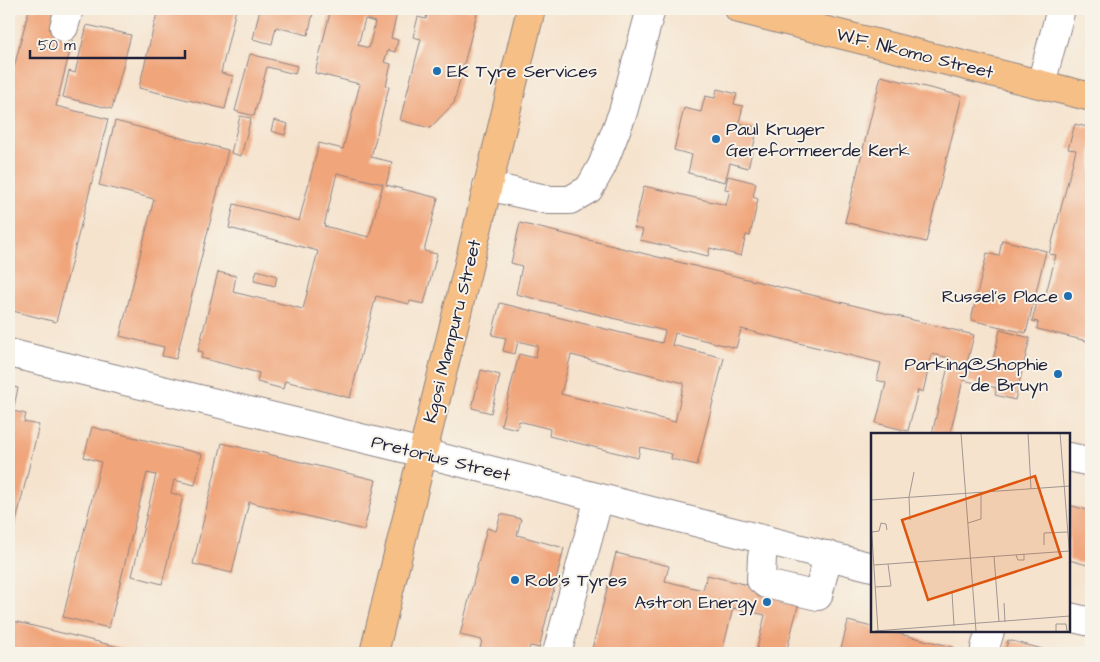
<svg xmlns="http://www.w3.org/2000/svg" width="1100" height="662" viewBox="0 0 1100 662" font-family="'Architects Daughter',sans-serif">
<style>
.building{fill:#f0a57a;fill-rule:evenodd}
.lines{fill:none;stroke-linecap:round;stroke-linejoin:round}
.minor-casing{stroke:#8c8284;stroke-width:30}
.major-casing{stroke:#8c8284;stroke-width:30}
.minor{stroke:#fff;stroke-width:28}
.major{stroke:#f5bf86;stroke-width:28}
.poi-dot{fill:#1f6fb2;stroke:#f7f3e8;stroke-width:2}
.labels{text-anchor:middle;stroke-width:4;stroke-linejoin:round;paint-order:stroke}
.street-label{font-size:18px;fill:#22223b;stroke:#f7f3e8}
.poi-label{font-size:18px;fill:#22223b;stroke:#f7f3e8;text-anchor:start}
.inset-road{fill:none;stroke:#a19693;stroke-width:1}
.view{fill:#de560e;fill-opacity:0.15;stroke:#de560e;stroke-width:2.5}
.inset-edge{fill:none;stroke:#22223b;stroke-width:2.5}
</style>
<rect width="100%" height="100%" fill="#f7f3e8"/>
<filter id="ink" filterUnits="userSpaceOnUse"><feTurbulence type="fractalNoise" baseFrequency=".02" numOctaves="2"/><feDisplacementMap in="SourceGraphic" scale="10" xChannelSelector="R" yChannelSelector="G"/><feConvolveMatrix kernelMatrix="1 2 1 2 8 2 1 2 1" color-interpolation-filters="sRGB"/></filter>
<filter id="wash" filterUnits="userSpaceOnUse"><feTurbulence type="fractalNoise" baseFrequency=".0096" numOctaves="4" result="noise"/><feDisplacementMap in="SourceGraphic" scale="20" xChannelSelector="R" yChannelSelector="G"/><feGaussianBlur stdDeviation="1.12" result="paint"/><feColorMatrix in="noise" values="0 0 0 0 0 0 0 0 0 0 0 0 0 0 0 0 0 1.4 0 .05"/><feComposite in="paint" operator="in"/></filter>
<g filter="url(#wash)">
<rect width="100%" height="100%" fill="#f5e3cd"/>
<g id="blocks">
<!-- building -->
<g class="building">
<path d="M 29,9 L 60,9 L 54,35 L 73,39 L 56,106 L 108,119 L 56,322 L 9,310 L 9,87 Z"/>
<path d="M 158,9 L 236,9 L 221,73 L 233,76 L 225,109 L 139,88 Z"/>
<path d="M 260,9 L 314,9 L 308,35 L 276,27 L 272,44 L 253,39 Z"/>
<path d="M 331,9 L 398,9 L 391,38 L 398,40 L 395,52 L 388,50 L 384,62 L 391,64 L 386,86 L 389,87 L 371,157 L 392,162 L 386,185 L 438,198 L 424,251 L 437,254 L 424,304 L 410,301 L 409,304 L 376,296 L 350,398 L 285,381 L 283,389 L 257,382 L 259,373 L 201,358 L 203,352 L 198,351 L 218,272 L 236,276 L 233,292 L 303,309 L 318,251 L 229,228 L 234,204 L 299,221 L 319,143 L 343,149 L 360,84 L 315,73 ZM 365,19 L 375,22 L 369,48 L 358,45 ZM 337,173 L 383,184 L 369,237 L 324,226 Z"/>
<path d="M 413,9 L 478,9 L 454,103 L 430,128 L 400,120 L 421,39 L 413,37 L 418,17 L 426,19 L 427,13 Z"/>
<path d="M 87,25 L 131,35 L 112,109 L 63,97 L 69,71 L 75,73 Z"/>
<path d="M 250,54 L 297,66 L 295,74 L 267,67 L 254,116 L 235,111 Z"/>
<path d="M 881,76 L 962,96 L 926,242 L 845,222 Z"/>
<path d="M 717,89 L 737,94 L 734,104 L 743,106 L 739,123 L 758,128 L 748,168 L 730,163 L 725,182 L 688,173 L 692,155 L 674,150 L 684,108 L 701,112 L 705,96 L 715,98 Z"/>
<path d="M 240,116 L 251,118 L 241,156 L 231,153 Z"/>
<path d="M 274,120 L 288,124 L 285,135 L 271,131 Z"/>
<path d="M 115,121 L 228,150 L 176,359 L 162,356 L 164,347 L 120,336 L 154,199 L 99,185 Z"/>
<path d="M 1075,124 L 1091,128 L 1091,290 L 1090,293 L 1091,294 L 1091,342 L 1037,329 L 1038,322 L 1032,321 L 1038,299 L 1044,301 L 1056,255 L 1049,254 L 1076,150 L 1068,149 Z"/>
<path d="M 728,176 L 756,183 L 753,197 L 758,199 L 750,236 L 746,235 L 741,256 L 710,248 L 708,256 L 640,240 L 643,230 L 634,228 L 644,186 L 726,205 L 730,190 L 725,189 Z"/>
<path d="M 520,223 L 974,335 L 967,363 L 991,368 L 1000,330 L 1030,338 L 1015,400 L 995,395 L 997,388 L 963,380 L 950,434 L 932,434 L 950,358 L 932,354 L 923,392 L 918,390 L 908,431 L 876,423 L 886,383 L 877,380 L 881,363 L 741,329 L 736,348 L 675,333 L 672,345 L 724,358 L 697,465 L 671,459 L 672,454 L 640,447 L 638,458 L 549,436 L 550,429 L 519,421 L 517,429 L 501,425 L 519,354 L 535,358 L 538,346 L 518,341 L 515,354 L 503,351 L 506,338 L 492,335 L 500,303 L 662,343 L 665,331 L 516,294 L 522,266 L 511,263 ZM 571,355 L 684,383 L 675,422 L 561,394 Z"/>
<path d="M 1002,240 L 1046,251 L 1026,333 L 971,320 L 987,253 L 999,256 Z"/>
<path d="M 257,270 L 277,276 L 275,286 L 254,281 Z"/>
<path d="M 481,370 L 500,375 L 491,413 L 472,408 Z"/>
<path d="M 9,386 L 18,388 L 13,411 L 26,414 L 24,422 L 39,425 L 9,551 Z"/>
<path d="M 92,427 L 202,454 L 195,485 L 174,480 L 171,493 L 183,496 L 162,584 L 132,576 L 156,475 L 147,473 L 109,628 L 63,617 L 101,462 L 84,457 Z"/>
<path d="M 222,443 L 376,480 L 364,530 L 249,502 L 232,573 L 193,564 Z"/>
<path d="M 1069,505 L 1091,511 L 1091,566 L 1069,560 Z"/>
<path d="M 501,514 L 521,519 L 517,535 L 564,548 L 539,648 L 530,646 L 528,653 L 479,653 L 482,640 L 460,635 L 487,528 L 496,531 Z"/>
<path d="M 616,553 L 669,566 L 665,581 L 703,590 L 707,575 L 800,598 L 786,653 L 756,653 L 765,615 L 733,608 L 722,653 L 591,653 Z"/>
<path d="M 9,620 L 143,653 L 9,653 Z"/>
<path d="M 848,621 L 872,627 L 872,631 L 887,631 L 954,647 L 952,653 L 840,653 Z"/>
<path d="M 1008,640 L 1058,653 L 1005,653 Z"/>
</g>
</g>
</g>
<g filter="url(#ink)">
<use href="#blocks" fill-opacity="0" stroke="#8c8284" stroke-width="1"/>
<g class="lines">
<defs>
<g id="minor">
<path d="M 64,27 L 69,9"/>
<path d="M 1041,84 L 1061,9"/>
<path d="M 487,186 L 550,200 L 570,200 L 589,189 L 602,166 L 623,112 L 651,9"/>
<path d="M 9,353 L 423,453 L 872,567"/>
<path d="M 1069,457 L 1091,462"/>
<path d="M 766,540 L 762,557 L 761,580 L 766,584 L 818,596 L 828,555"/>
<path d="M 1069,617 L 1091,622"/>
<path d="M 985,648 L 990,631"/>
<path d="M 557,653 L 599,498"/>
</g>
<g id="major">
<path d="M 739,9 L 1091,97"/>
<path d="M 374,653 L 531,9"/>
</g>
</defs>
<!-- minor casing -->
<use href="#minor" class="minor-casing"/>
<!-- major casing -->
<use href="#major" class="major-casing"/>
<!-- minor -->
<use href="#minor" class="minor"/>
<!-- major -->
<use href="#major" class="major"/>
</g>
</g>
<!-- markers -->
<g class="poi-dot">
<circle cx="437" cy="71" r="5"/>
<circle cx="716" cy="139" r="5"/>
<circle cx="1068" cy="296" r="5"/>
<circle cx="1058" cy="374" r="5"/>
<circle cx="515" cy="580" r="5"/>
<circle cx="767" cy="602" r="5"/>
</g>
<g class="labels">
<!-- street labels -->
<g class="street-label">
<text transform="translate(915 53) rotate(14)" y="6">W.F. Nkomo Street</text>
<text transform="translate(452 331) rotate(-76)" y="6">Kgosi Mampuru Street</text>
<text transform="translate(441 458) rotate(14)" y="6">Pretorius Street</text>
</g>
<!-- poi labels -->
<g class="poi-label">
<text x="447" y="77">EK Tyre Services</text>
<text x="726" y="135">Paul Kruger<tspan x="726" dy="21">Gereformeerde Kerk</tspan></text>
<text x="1058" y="302" text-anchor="end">Russel's Place</text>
<text x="1048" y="370" text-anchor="end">Parking@Shophie<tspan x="1048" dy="21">de Bruyn</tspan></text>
<text x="525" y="586">Rob's Tyres</text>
<text x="757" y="608" text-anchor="end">Astron Energy</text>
</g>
</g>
<!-- overview -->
<g transform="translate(871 433)">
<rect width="199" height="199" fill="#f5e3cd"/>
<path class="inset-road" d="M 90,0 L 105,198M 157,0 L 160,56M 189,0 L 199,126M 0,67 L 199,53M 39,87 L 38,64 L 43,39M 0,88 L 7,198M 97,90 L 110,86 L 110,59M 1,99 L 8,98 L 10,90 L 15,91 L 16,97M 173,112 L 173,100 L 197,99M 145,122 L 147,127 L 153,127 L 153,121M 123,123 L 128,189M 3,132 L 199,118M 4,154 L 20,153 L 17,131M 81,159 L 83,193M 133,170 L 134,189M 4,198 L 199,183M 185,198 L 185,191 L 195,191 L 196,198"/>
<path class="view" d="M 164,43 L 190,124 L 57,167 L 31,87 Z"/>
<rect width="199" height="199" class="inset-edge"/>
</g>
<!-- margin -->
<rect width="1100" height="662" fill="none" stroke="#f7f3e8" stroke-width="30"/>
<!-- scale -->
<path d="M30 50v8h155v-8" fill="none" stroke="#22223b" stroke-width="2.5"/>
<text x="38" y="50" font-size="15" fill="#22223b" stroke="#f7f3e8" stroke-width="4" paint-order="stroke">50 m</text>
</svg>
